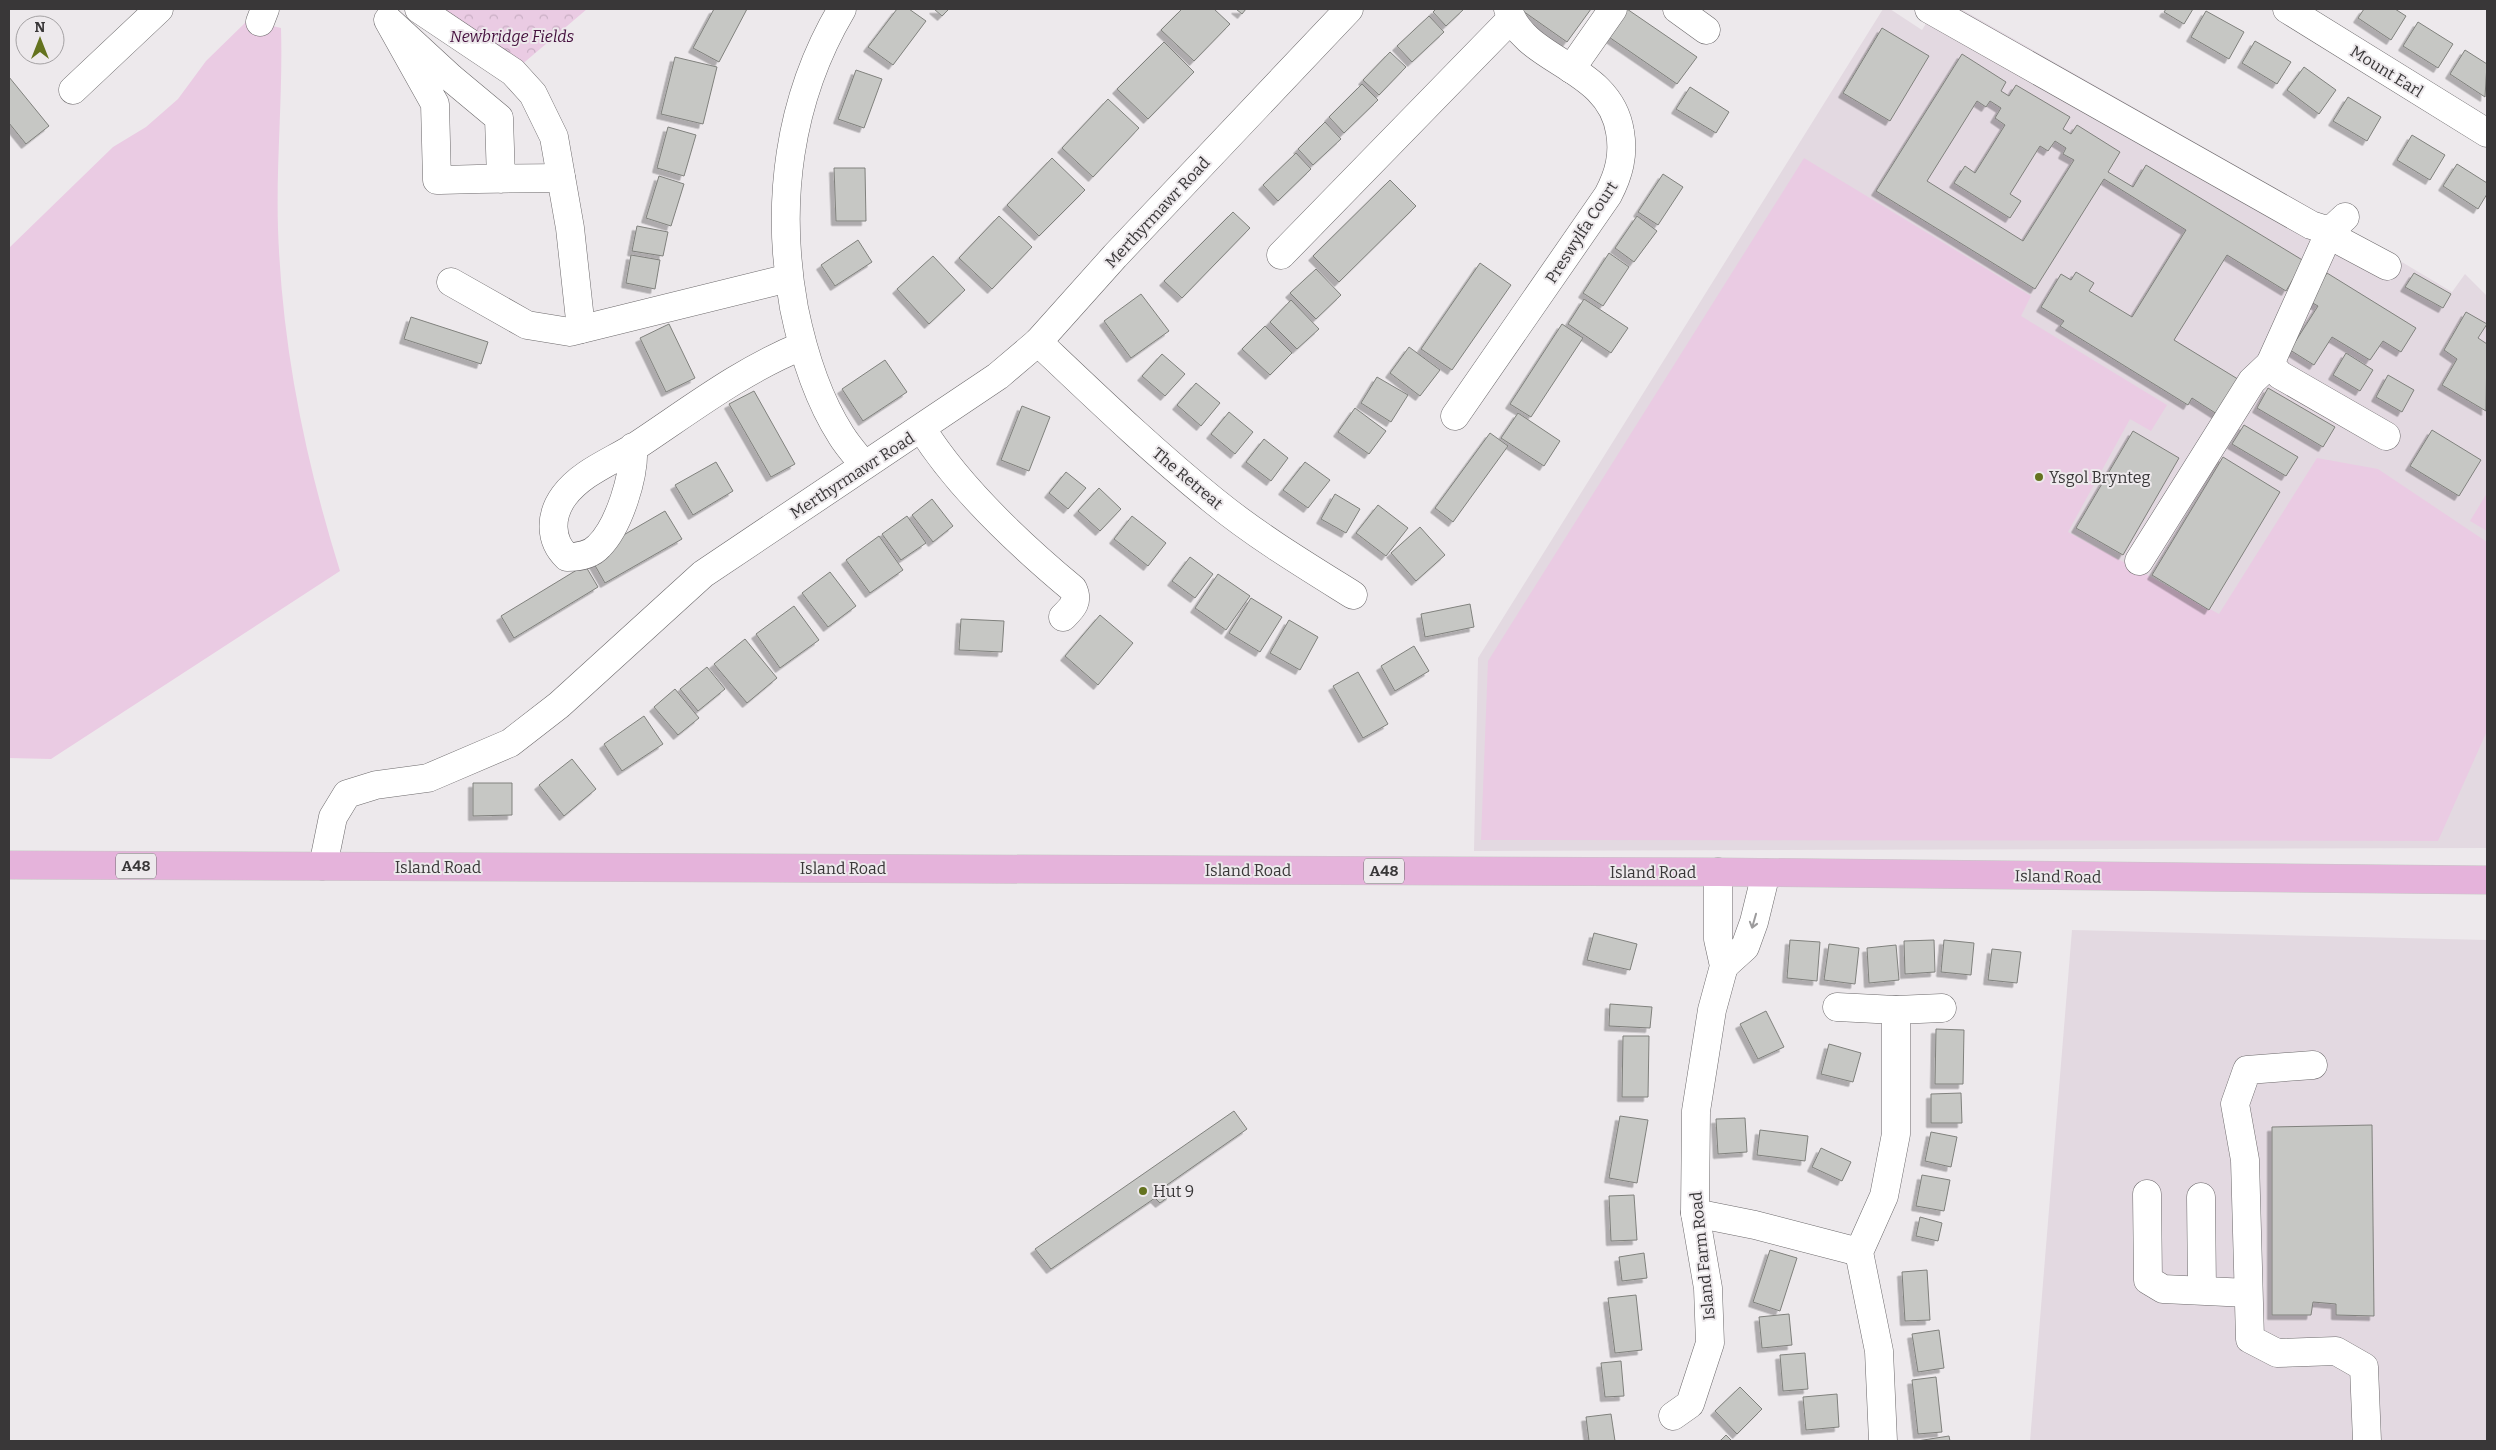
<svg xmlns="http://www.w3.org/2000/svg" width="2496" height="1450" viewBox="0 0 2496 1450" font-family="Bitter,serif">
<style>
.built{fill:#e3d9e1}
.park{fill:url(#park-crowns)}
.garden{fill:#eacbe3}
.building{fill:#c6c7c4;stroke:#80817d;fill-rule:evenodd;filter:url(#shadow)}
.lines{fill:none;stroke-linecap:round;stroke-linejoin:round}
.minor-casing{stroke:#6c696b;stroke-width:29}
.major-casing{stroke:#c8c7c7;stroke-width:29}
.minor{stroke:#fff;stroke-width:28}
.major{stroke:#e5b3db;stroke-width:28}
.oneway{stroke:#9c9b9c}
.poi-dot{fill:#64731f;stroke:#ede9ec;stroke-width:2}
.labels{text-anchor:middle;stroke-width:4;stroke-linejoin:round;paint-order:stroke}
.shield{fill:#ede9ec;stroke:#6f6c6e;stroke-width:1}
.shield-label{font-size:15px;font-weight:bold;fill:#393738}
.park-label{font-size:16px;font-style:italic;fill:#45103e;stroke:#ede9ec}
.street-label{font-size:16px;fill:#393738;stroke:#ede9ec}
.poi-label{font-size:16px;fill:#393738;stroke:#ede9ec;text-anchor:start}
</style>
<defs>
<pattern id="park-crowns" width="20" height="18" patternUnits="userSpaceOnUse" patternTransform="scale(1.25)"><rect width="20" height="18" fill="#eacbe3"/><path d="M2 6a3 3 0 1 1 6 0M12 15a3 3 0 1 1 6 0" fill="none" stroke="#c9afc4"/></pattern>
<filter id="shadow"><feDropShadow dx="-4.5" dy="4.5" stdDeviation="0" flood-color="#0004"/></filter>
</defs>
<rect width="100%" height="100%" fill="#ede9ec"/>
<!-- built -->
<g class="built">
<path d="M 1883,9 L 1890,9 L 1922,30 L 1935,9 L 1961,9 L 2335,222 L 2452,292 L 2465,274 L 2487,296 L 2487,848 L 1474,851 L 1478,658 Z"/>
<path d="M 2072,930 L 2487,940 L 2487,1441 L 2030,1441 Z"/>
</g>
<!-- park -->
<path class="park" d="M 434,9 L 587,9 L 513,72 Z"/>
<!-- garden -->
<g class="garden">
<path d="M 248,20 L 281,28 C 283,95 276,162 278,229 C 282,347 305,459 340,571 L 51,759 L 9,758 L 9,248 L 113,147 L 146,127 L 178,99 L 206,61 Z"/>
<path d="M 1804,158 L 2031,296 L 2021,316 L 2167,405 L 2151,431 L 2130,419 L 2068,532 L 2219,614 L 2317,458 L 2378,469 L 2487,542 L 2487,731 L 2438,841 L 1481,840 L 1488,661 Z"/>
<path d="M 2487,493 L 2487,531 L 2470,521 Z"/>
</g>
<!-- building -->
<g class="building">
<path d="M 714,9 L 747,9 L 719,62 L 693,48 Z"/>
<path d="M 897,9 L 909,9 L 926,21 L 893,65 L 868,47 Z"/>
<path d="M 934,9 L 949,9 L 942,16 Z"/>
<path d="M 1182,9 L 1214,9 L 1230,24 L 1194,61 L 1161,30 Z"/>
<path d="M 1236,9 L 1246,9 L 1242,14 Z"/>
<path d="M 1436,9 L 1464,9 L 1446,26 L 1433,12 Z"/>
<path d="M 1520,9 L 1591,9 L 1567,42 Z"/>
<path d="M 1624,9 L 1627,9 L 1697,57 L 1677,84 L 1606,35 Z"/>
<path d="M 2166,9 L 2193,9 L 2184,24 L 2164,12 Z"/>
<path d="M 2364,9 L 2395,9 L 2406,16 L 2391,40 L 2358,18 Z"/>
<path d="M 2206,11 L 2244,32 L 2229,59 L 2191,37 Z"/>
<path d="M 1429,16 L 1444,32 L 1412,62 L 1397,46 Z"/>
<path d="M 2418,22 L 2453,44 L 2438,68 L 2403,46 Z"/>
<path d="M 1882,28 L 1929,56 L 1890,121 L 1843,93 Z"/>
<path d="M 2255,41 L 2291,62 L 2277,84 L 2242,63 Z"/>
<path d="M 1164,42 L 1194,72 L 1148,119 L 1117,89 Z"/>
<path d="M 2465,50 L 2487,64 L 2485,97 L 2450,74 Z"/>
<path d="M 1390,52 L 1406,67 L 1379,95 L 1363,80 Z"/>
<path d="M 1962,54 L 2006,82 L 2001,91 L 2009,96 L 2016,85 L 2070,117 L 2063,129 L 2071,134 L 2077,125 L 2120,152 L 2108,172 L 2133,187 L 2146,165 L 2304,261 L 2286,291 L 2227,255 L 2174,340 L 2241,381 L 2220,416 L 2192,398 L 2188,405 L 2060,326 L 2064,321 L 2041,307 L 2061,274 L 2071,280 L 2076,272 L 2094,283 L 2089,291 L 2132,317 L 2186,230 L 2104,179 L 2035,289 L 1876,191 ZM 1977,101 L 1986,107 L 1990,101 L 2001,108 L 1995,118 L 2005,125 L 1975,173 L 1965,166 L 1954,183 L 2010,218 L 2021,201 L 2010,194 L 2040,146 L 2048,151 L 2055,141 L 2066,148 L 2063,154 L 2074,160 L 2023,241 L 1927,181 Z"/>
<path d="M 675,57 L 717,67 L 703,124 L 661,114 Z"/>
<path d="M 2304,67 L 2336,90 L 2319,114 L 2287,90 Z"/>
<path d="M 856,70 L 882,79 L 864,128 L 838,119 Z"/>
<path d="M 9,77 L 49,126 L 26,144 L 9,123 Z"/>
<path d="M 1362,84 L 1378,100 L 1344,133 L 1329,117 Z"/>
<path d="M 1690,87 L 1729,112 L 1716,133 L 1676,109 Z"/>
<path d="M 2348,97 L 2381,117 L 2367,141 L 2333,121 Z"/>
<path d="M 1108,99 L 1139,128 L 1093,177 L 1062,148 Z"/>
<path d="M 1325,122 L 1341,139 L 1313,165 L 1298,149 Z"/>
<path d="M 668,127 L 696,135 L 684,176 L 657,168 Z"/>
<path d="M 2412,135 L 2445,155 L 2430,180 L 2397,160 Z"/>
<path d="M 1296,153 L 1311,169 L 1278,201 L 1263,185 Z"/>
<path d="M 1052,158 L 1085,190 L 1039,236 L 1007,205 Z"/>
<path d="M 2457,164 L 2487,183 L 2487,194 L 2478,209 L 2443,186 Z"/>
<path d="M 834,168 L 865,168 L 866,221 L 836,221 Z"/>
<path d="M 1663,174 L 1683,187 L 1658,225 L 1638,212 Z"/>
<path d="M 659,176 L 684,184 L 671,226 L 646,218 Z"/>
<path d="M 1390,180 L 1416,206 L 1339,282 L 1313,256 Z"/>
<path d="M 1233,212 L 1250,228 L 1182,298 L 1164,281 Z"/>
<path d="M 999,216 L 1032,247 L 992,289 L 959,258 Z"/>
<path d="M 1637,216 L 1657,231 L 1634,262 L 1615,248 Z"/>
<path d="M 637,226 L 668,232 L 663,256 L 632,251 Z"/>
<path d="M 858,240 L 872,262 L 835,286 L 821,265 Z"/>
<path d="M 1609,253 L 1629,267 L 1603,306 L 1583,293 Z"/>
<path d="M 631,255 L 660,260 L 655,289 L 626,283 Z"/>
<path d="M 933,256 L 965,290 L 929,324 L 897,289 Z"/>
<path d="M 1480,263 L 1511,285 L 1452,370 L 1421,349 Z"/>
<path d="M 1316,269 L 1341,295 L 1316,319 L 1290,293 Z"/>
<path d="M 2327,273 L 2416,328 L 2401,352 L 2383,341 L 2370,360 L 2332,337 L 2314,365 L 2290,350 L 2318,306 L 2309,301 Z"/>
<path d="M 2414,273 L 2451,294 L 2443,308 L 2405,287 Z"/>
<path d="M 1141,294 L 1169,331 L 1131,358 L 1104,321 Z"/>
<path d="M 1584,299 L 1628,328 L 1611,353 L 1568,324 Z"/>
<path d="M 1291,300 L 1319,329 L 1297,349 L 1270,322 Z"/>
<path d="M 2466,312 L 2487,324 L 2478,338 L 2487,344 L 2486,411 L 2442,385 L 2457,359 L 2444,350 Z"/>
<path d="M 411,317 L 488,342 L 481,364 L 404,339 Z"/>
<path d="M 669,324 L 695,378 L 666,392 L 640,338 Z"/>
<path d="M 1562,324 L 1583,338 L 1531,417 L 1510,404 Z"/>
<path d="M 1265,326 L 1292,353 L 1270,375 L 1242,349 Z"/>
<path d="M 1409,347 L 1440,370 L 1420,396 L 1390,373 Z"/>
<path d="M 2346,353 L 2373,370 L 2360,391 L 2333,375 Z"/>
<path d="M 1162,354 L 1185,374 L 1165,396 L 1142,376 Z"/>
<path d="M 885,360 L 907,392 L 863,421 L 842,389 Z"/>
<path d="M 2388,375 L 2414,390 L 2402,412 L 2376,397 Z"/>
<path d="M 1377,377 L 1408,395 L 1391,422 L 1361,403 Z"/>
<path d="M 1196,383 L 1220,403 L 1201,426 L 1177,405 Z"/>
<path d="M 2268,388 L 2335,427 L 2323,447 L 2257,408 Z"/>
<path d="M 754,391 L 795,464 L 771,477 L 729,404 Z"/>
<path d="M 1022,406 L 1050,417 L 1029,471 L 1001,460 Z"/>
<path d="M 1355,408 L 1386,431 L 1369,454 L 1338,432 Z"/>
<path d="M 1229,412 L 1253,432 L 1235,454 L 1211,434 Z"/>
<path d="M 1518,413 L 1560,441 L 1544,466 L 1501,438 Z"/>
<path d="M 2244,425 L 2298,457 L 2286,476 L 2232,444 Z"/>
<path d="M 2432,430 L 2481,460 L 2459,496 L 2410,466 Z"/>
<path d="M 2133,431 L 2179,458 L 2123,555 L 2076,528 Z"/>
<path d="M 1490,433 L 1508,446 L 1453,522 L 1435,508 Z"/>
<path d="M 1264,439 L 1288,458 L 1271,481 L 1246,462 Z"/>
<path d="M 2223,457 L 2280,492 L 2209,610 L 2152,575 Z"/>
<path d="M 716,462 L 733,491 L 693,515 L 675,485 Z"/>
<path d="M 1305,462 L 1330,480 L 1308,508 L 1283,490 Z"/>
<path d="M 1066,472 L 1086,488 L 1068,509 L 1049,493 Z"/>
<path d="M 1099,488 L 1121,509 L 1100,531 L 1078,511 Z"/>
<path d="M 1335,494 L 1360,509 L 1346,533 L 1321,519 Z"/>
<path d="M 932,499 L 953,526 L 933,542 L 912,515 Z"/>
<path d="M 1378,505 L 1408,528 L 1386,556 L 1356,533 Z"/>
<path d="M 665,511 L 682,539 L 605,583 L 589,555 Z"/>
<path d="M 907,516 L 926,543 L 901,560 L 882,534 Z"/>
<path d="M 1132,516 L 1166,543 L 1148,566 L 1114,539 Z"/>
<path d="M 1420,527 L 1445,555 L 1416,581 L 1391,553 Z"/>
<path d="M 879,536 L 903,570 L 870,593 L 846,560 Z"/>
<path d="M 1190,557 L 1213,574 L 1195,598 L 1172,581 Z"/>
<path d="M 585,565 L 598,587 L 514,638 L 501,616 Z"/>
<path d="M 830,572 L 856,606 L 828,627 L 802,593 Z"/>
<path d="M 1218,574 L 1250,596 L 1226,630 L 1195,608 Z"/>
<path d="M 1251,598 L 1282,617 L 1260,652 L 1229,633 Z"/>
<path d="M 1470,604 L 1474,627 L 1425,637 L 1421,614 Z"/>
<path d="M 794,606 L 819,640 L 780,668 L 756,634 Z"/>
<path d="M 1100,615 L 1133,643 L 1098,685 L 1065,656 Z"/>
<path d="M 961,619 L 1004,621 L 1002,652 L 959,650 Z"/>
<path d="M 1289,620 L 1318,637 L 1300,670 L 1270,653 Z"/>
<path d="M 745,639 L 777,678 L 747,703 L 714,664 Z"/>
<path d="M 1414,646 L 1429,671 L 1395,691 L 1381,666 Z"/>
<path d="M 707,667 L 725,689 L 698,711 L 680,689 Z"/>
<path d="M 1358,672 L 1388,724 L 1363,738 L 1333,686 Z"/>
<path d="M 675,689 L 699,718 L 678,735 L 654,707 Z"/>
<path d="M 644,716 L 663,744 L 622,771 L 604,744 Z"/>
<path d="M 572,759 L 596,789 L 564,816 L 539,785 Z"/>
<path d="M 473,783 L 512,783 L 512,815 L 473,816 Z"/>
<path d="M 1594,933 L 1637,944 L 1630,970 L 1587,960 Z"/>
<path d="M 1790,940 L 1820,942 L 1817,981 L 1787,978 Z"/>
<path d="M 1934,940 L 1935,972 L 1905,974 L 1904,941 Z"/>
<path d="M 1944,940 L 1974,943 L 1971,975 L 1941,972 Z"/>
<path d="M 1829,944 L 1859,948 L 1855,984 L 1824,980 Z"/>
<path d="M 1896,945 L 1899,980 L 1869,983 L 1867,948 Z"/>
<path d="M 1992,949 L 2021,952 L 2017,983 L 1988,980 Z"/>
<path d="M 1610,1004 L 1652,1007 L 1650,1028 L 1609,1026 Z"/>
<path d="M 1766,1011 L 1784,1047 L 1758,1059 L 1740,1024 Z"/>
<path d="M 1936,1029 L 1964,1030 L 1963,1084 L 1935,1084 Z"/>
<path d="M 1623,1036 L 1649,1036 L 1648,1097 L 1622,1097 Z"/>
<path d="M 1829,1044 L 1861,1053 L 1853,1082 L 1821,1074 Z"/>
<path d="M 1961,1093 L 1962,1123 L 1931,1123 L 1931,1094 Z"/>
<path d="M 1234,1111 L 1247,1129 L 1164,1187 L 1171,1195 L 1160,1203 L 1155,1198 L 1051,1269 L 1035,1249 Z"/>
<path d="M 1620,1116 L 1648,1120 L 1637,1183 L 1609,1178 Z"/>
<path d="M 1745,1118 L 1747,1152 L 1718,1154 L 1716,1119 Z"/>
<path d="M 2372,1125 L 2374,1316 L 2336,1315 L 2336,1304 L 2313,1302 L 2311,1315 L 2272,1315 L 2272,1127 Z"/>
<path d="M 1760,1130 L 1808,1136 L 1805,1161 L 1757,1155 Z"/>
<path d="M 1931,1132 L 1957,1137 L 1951,1167 L 1925,1161 Z"/>
<path d="M 1821,1148 L 1851,1162 L 1842,1181 L 1812,1167 Z"/>
<path d="M 1922,1175 L 1950,1180 L 1944,1211 L 1916,1206 Z"/>
<path d="M 1634,1195 L 1637,1240 L 1611,1241 L 1609,1196 Z"/>
<path d="M 1920,1217 L 1942,1223 L 1938,1241 L 1916,1236 Z"/>
<path d="M 1770,1250 L 1797,1258 L 1780,1311 L 1753,1302 Z"/>
<path d="M 1644,1253 L 1647,1278 L 1622,1281 L 1619,1257 Z"/>
<path d="M 1927,1270 L 1930,1320 L 1905,1321 L 1902,1272 Z"/>
<path d="M 1636,1295 L 1642,1350 L 1615,1353 L 1608,1298 Z"/>
<path d="M 1789,1314 L 1792,1345 L 1762,1348 L 1759,1317 Z"/>
<path d="M 1939,1330 L 1944,1368 L 1918,1372 L 1912,1334 Z"/>
<path d="M 1805,1353 L 1808,1389 L 1783,1391 L 1780,1355 Z"/>
<path d="M 1621,1361 L 1624,1396 L 1605,1397 L 1601,1363 Z"/>
<path d="M 1936,1377 L 1942,1432 L 1918,1434 L 1912,1380 Z"/>
<path d="M 1740,1387 L 1762,1409 L 1737,1434 L 1715,1411 Z"/>
<path d="M 1837,1394 L 1839,1427 L 1806,1430 L 1803,1397 Z"/>
<path d="M 1611,1414 L 1615,1441 L 1589,1441 L 1586,1417 Z"/>
<path d="M 1726,1435 L 1732,1441 L 1720,1441 Z"/>
<path d="M 1949,1436 L 1950,1441 L 1917,1441 Z"/>
</g>
<g class="lines">
<defs>
<g id="minor">
<path d="M 419,9 L 513,72 L 533,94 L 554,137 L 570,228 L 581,329"/>
<path d="M 842,9 C 788,100 775,204 794,308 C 803,352 816,396 841,435 C 847,445 856,455 864,465"/>
<path d="M 1677,9 L 1706,30"/>
<path d="M 1929,9 L 2311,225 L 2330,231 L 2345,217"/>
<path d="M 2287,9 L 2487,133"/>
<path d="M 260,22 L 265,9"/>
<path d="M 1571,69 L 1613,9"/>
<path d="M 73,90 L 159,9"/>
<path d="M 501,179 L 499,118 L 451,78 L 388,20 L 435,104 L 437,180 C 479,179 520,178 561,178"/>
<path d="M 1281,255 L 1511,19"/>
<path d="M 451,282 L 527,325 L 570,332 L 789,278"/>
<path d="M 1038,342 C 1095,396 1152,451 1214,501 C 1257,536 1305,565 1353,595"/>
<path d="M 1455,416 L 1608,195 C 1619,174 1624,155 1620,132 C 1610,65 1524,63 1508,9"/>
<path d="M 922,429 C 959,488 1019,544 1073,589 C 1079,602 1072,608 1063,617"/>
<path d="M 2386,436 L 2280,375 L 2270,364 L 2330,231 L 2342,242 L 2387,266"/>
<path d="M 633,447 C 635,475 619,526 599,546 C 591,555 579,557 567,557 C 549,540 550,515 564,496 C 582,472 611,462 636,446 C 689,411 742,370 802,346"/>
<path d="M 2139,561 L 2252,381 L 2270,364"/>
<path d="M 323,866 L 333,817 L 347,794 L 376,785 L 428,778 L 510,743 L 559,705 L 703,574 L 998,376 L 1038,342 L 1115,256 L 1349,9"/>
<path d="M 1724,966 L 1745,947 L 1754,922 L 1766,873"/>
<path d="M 1837,1007 L 1896,1010 L 1942,1008"/>
<path d="M 2313,1065 L 2247,1070 L 2235,1104 L 2245,1160 L 2250,1339 L 2277,1353 L 2336,1351 L 2364,1367 L 2367,1441"/>
<path d="M 2147,1194 L 2148,1280 L 2163,1289 L 2248,1293"/>
<path d="M 2201,1197 L 2202,1290"/>
<path d="M 1695,1213 L 1755,1225 L 1859,1252"/>
<path d="M 1673,1416 L 1690,1404 L 1710,1343 L 1708,1288 L 1695,1213 L 1696,1111 L 1712,1010 L 1724,966 L 1718,939 L 1718,872"/>
<path d="M 1883,1441 L 1879,1351 L 1859,1252 L 1884,1196 L 1896,1134 L 1896,1010"/>
</g>
<path id="major" d="M 9,865 L 1718,872 L 2487,880"/>
</defs>
<!-- minor casing -->
<use href="#minor" class="minor-casing"/>
<!-- major casing -->
<use href="#major" class="major-casing"/>
<!-- minor -->
<use href="#minor" class="minor"/>
<!-- major -->
<use href="#major" class="major"/>
</g>
<!-- one-way arrows -->
<defs><path id="oneway-shaft" d="M-6 0H5M1.5-3L5.5 0L1.5 3" fill="none" stroke-width="1.6" stroke-linecap="round" stroke-linejoin="round" transform="scale(1.25)"/></defs>
<use class="oneway" href="#oneway-shaft" transform="translate(1754 921) rotate(106)"/>
<!-- markers -->
<g class="poi-dot">
<circle cx="2039" cy="477" r="5"/>
<circle cx="1143" cy="1191" r="5"/>
</g>
<g class="labels">
<!-- shield labels -->
<g class="shield">
<rect x="116" y="853.5" width="40" height="25" rx="4"/>
<rect x="1364" y="858.5" width="40" height="25" rx="4"/>
</g>
<g class="shield-label">
<text x="136" y="871">A48</text>
<text x="1384" y="876">A48</text>
</g>
<!-- park labels -->
<g class="park-label">
<text x="512" y="42">Newbridge Fields</text>
</g>
<!-- street labels -->
<g class="street-label">
<text transform="translate(2387 71) rotate(32)" y="6">Mount Earl</text>
<text transform="translate(1157 212) rotate(-47)" y="6">Merthyrmawr Road</text>
<text transform="translate(1581 232) rotate(-57)" y="6">Preswylfa Court</text>
<text transform="translate(852 475) rotate(-33)" y="6">Merthyrmawr Road</text>
<text transform="translate(1188 478) rotate(40)" y="6">The Retreat</text>
<text x="438" y="873">Island Road</text>
<text x="843" y="874">Island Road</text>
<text x="1248" y="876">Island Road</text>
<text x="1653" y="878">Island Road</text>
<text transform="translate(2058 876) rotate(1)" y="6">Island Road</text>
<text transform="translate(1702 1256) rotate(-96)" y="6">Island Farm Road</text>
</g>
<!-- poi labels -->
<g class="poi-label">
<text x="2049" y="483">Ysgol Brynteg</text>
<text x="1153" y="1197">Hut 9</text>
</g>
</g>
<!-- border -->
<rect width="2496" height="1450" fill="none" stroke="#393738" stroke-width="20"/>
<!-- north arrow -->
<g transform="translate(40 40)"><circle r="24" fill="#ede9ec" stroke="#a5a2a4"/>
<path d="M0-4L9 19L0 12L-9 19Z" fill="#64731f"/>
<text y="-8" font-size="14" font-weight="bold" text-anchor="middle" fill="#393738">N</text>
</g>
</svg>
